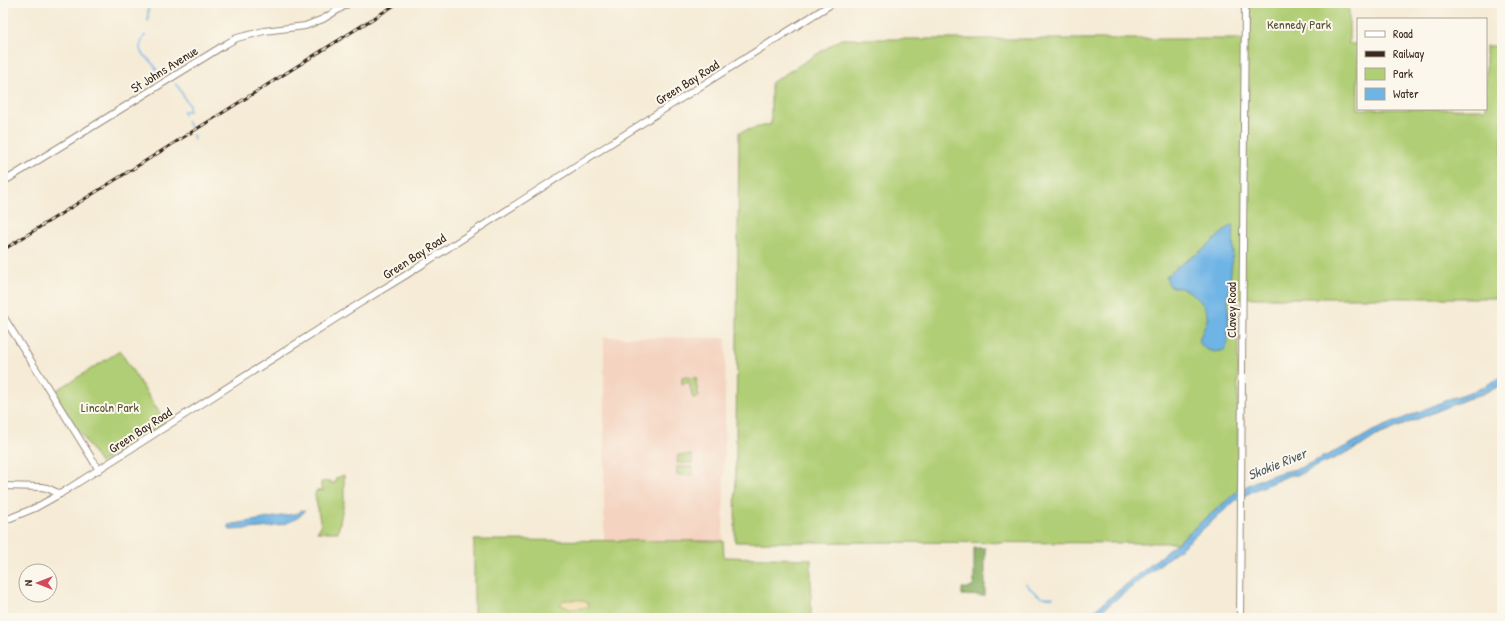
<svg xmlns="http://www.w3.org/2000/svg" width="1505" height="621" viewBox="0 0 1505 621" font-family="'Patrick Hand',sans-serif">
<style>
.built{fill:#f4d3c0}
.green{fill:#b0ce75;stroke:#767c4a}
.forest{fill:#8cb166;stroke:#646e42}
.sand{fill:#eeda9e;stroke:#94825e}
.water{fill:#6eb4e5;stroke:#546f82}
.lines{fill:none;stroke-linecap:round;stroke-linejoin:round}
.stream{stroke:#6eb4e5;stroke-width:1.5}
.secondary-casing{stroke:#988a7a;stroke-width:8}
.secondary{stroke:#fff;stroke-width:6}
.rail-casing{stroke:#3b2a1e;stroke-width:3}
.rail{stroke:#fbf7ec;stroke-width:1.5;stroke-dasharray:4.5;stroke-linecap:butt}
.labels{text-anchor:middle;stroke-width:4;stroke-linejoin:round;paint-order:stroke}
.park-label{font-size:13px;fill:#585334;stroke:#fbf7ec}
.street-label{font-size:13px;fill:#3b2a1e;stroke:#fbf7ec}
.water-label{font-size:14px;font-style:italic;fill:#4d5a64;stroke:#fbf7ec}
</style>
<rect width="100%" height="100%" fill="#fbf7ec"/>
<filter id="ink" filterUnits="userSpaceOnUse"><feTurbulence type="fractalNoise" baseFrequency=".025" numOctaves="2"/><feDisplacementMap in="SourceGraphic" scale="8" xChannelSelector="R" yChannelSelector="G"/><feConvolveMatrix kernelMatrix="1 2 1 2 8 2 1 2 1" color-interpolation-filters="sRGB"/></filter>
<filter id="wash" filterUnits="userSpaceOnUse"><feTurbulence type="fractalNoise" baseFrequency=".012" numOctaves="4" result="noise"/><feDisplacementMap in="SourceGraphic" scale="16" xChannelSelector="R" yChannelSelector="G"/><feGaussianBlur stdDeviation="0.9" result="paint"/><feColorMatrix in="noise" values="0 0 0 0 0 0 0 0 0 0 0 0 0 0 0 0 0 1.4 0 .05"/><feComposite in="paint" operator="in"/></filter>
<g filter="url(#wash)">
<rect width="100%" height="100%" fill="#f5ebd6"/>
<!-- built -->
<path class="built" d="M 604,337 L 726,338 L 723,541 L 604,540 Z"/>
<!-- green -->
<g class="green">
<path d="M 1250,3 L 1349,3 L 1349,44 L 1358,44 L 1358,109 L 1486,109 L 1486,46 L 1502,46 L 1502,298 L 1238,298 L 1238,491 L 1177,543 L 735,542 L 739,132 L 771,124 L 771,83 L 841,39 L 1239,39 L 1249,43 Z"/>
<path d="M 120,351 L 166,423 L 100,463 L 54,392 Z"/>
<path d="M 682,377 L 697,378 L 696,383 L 699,397 L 693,398 L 689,382 L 682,384 Z"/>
<path d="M 678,455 L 692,455 L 692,463 L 677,463 Z"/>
<rect x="677" y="467" width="15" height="8"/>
<path d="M 344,475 L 344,502 L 338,532 L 317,532 L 321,526 L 315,495 L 316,491 L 324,490 L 321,488 L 321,482 L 331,481 L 331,483 L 335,483 L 336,478 Z"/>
<path d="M 474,540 L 723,541 L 724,557 L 811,559 L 811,618 L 474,618 Z"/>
<path d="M 1115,615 L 1115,618 L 978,618 L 980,616 Z"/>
</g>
<!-- forest -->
<path class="forest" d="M 974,548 L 985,548 L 985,596 L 962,595 L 962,588 C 967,588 972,589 974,584 Z"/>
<!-- sand -->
<path class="sand" d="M 564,600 L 581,600 L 588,603 L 589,607 L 570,609 L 561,605 L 561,603 Z"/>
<!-- water -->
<g class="water">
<path d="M 1231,225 L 1233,225 C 1235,247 1231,268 1229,290 C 1227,307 1229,325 1228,342 L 1226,349 C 1216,354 1204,352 1199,341 C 1201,334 1205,327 1207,320 C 1209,308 1195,293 1184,289 C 1178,287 1175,289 1169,285 L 1166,277 L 1181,264 L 1203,250 Z"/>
<path d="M 1502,377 L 1502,385 L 1480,395 L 1467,399 L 1376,436 L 1361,446 L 1298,475 L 1290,475 L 1255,490 L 1236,500 L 1187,543 L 1100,612 L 1098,618 L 1085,618 L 1177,543 L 1238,491 L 1254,482 L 1279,473 L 1300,468 L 1347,446 L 1373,431 L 1452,398 L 1477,390 Z"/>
<path d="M 301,510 L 305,511 C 290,530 252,528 230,530 L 228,525 L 299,513 Z"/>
</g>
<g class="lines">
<!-- stream -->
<g class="stream">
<path d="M 148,3 L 148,21"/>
<path d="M 145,35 C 132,57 148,53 157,70"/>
<path d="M 175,84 C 183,89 182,99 189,104 L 189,111 L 183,111 L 184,115"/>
<path d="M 187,121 L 190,127"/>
<path d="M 193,135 L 194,139"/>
<path d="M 1026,584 C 1035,593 1039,599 1053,597"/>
</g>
</g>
</g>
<g filter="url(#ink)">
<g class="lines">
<defs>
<g id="secondary">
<path d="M 3,182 L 226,44 L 237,38 L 264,31 L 305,26 L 323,19 L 349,3"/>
<path d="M 3,316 L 99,470"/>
<path d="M 3,486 L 41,487 L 47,488 L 60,494"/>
<path d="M 3,521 L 35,508 L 60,494 L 357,305 L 406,275 L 655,115 L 833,3"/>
<path d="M 1240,618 L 1245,3"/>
</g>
</defs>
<!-- secondary casing -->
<use href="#secondary" class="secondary-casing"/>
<!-- secondary -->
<use href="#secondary" class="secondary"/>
<defs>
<path id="rail" d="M 3,250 L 398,3"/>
</defs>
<!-- rail casing -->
<use href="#rail" class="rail-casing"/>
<!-- rail -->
<use href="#rail" class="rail"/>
</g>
</g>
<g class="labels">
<!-- park labels -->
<g class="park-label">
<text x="1299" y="29">Kennedy Park</text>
<text x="110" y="412">Lincoln Park</text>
</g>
<!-- street labels -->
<g class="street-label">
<text transform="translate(164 69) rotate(-32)" y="5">St Johns Avenue</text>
<text transform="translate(687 82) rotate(-32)" y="5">Green Bay Road</text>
<text transform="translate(414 256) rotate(-33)" y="5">Green Bay Road</text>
<text transform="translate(1231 310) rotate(-90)" y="5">Clavey Road</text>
<text transform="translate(140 430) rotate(-33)" y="5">Green Bay Road</text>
</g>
<!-- water labels -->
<g class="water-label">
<text transform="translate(1277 464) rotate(-22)" y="5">Skokie River</text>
</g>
</g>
<!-- margin -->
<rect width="1505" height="621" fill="none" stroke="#fbf7ec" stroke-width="16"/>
<!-- legend -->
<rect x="1357" y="18" width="130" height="92" fill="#fbf7ec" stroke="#aea59a"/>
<rect x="1365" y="31" width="20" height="6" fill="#ffffff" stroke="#aea59a"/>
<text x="1393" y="38" font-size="12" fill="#3b2a1e">Road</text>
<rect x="1365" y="51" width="20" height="6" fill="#3b2a1e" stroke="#aea59a"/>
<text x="1393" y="58" font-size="12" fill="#3b2a1e">Railway</text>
<rect x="1365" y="68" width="20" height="12" fill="#b0ce75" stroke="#aea59a"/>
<text x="1393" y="78" font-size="12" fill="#3b2a1e">Park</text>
<rect x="1365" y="88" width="20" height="12" fill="#6eb4e5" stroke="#aea59a"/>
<text x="1393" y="98" font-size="12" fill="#3b2a1e">Water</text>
<!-- north arrow -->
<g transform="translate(38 583) rotate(270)"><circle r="19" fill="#fbf7ec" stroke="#aea59a"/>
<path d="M0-3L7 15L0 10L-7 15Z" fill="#d1495b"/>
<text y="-6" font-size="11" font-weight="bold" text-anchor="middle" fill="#3b2a1e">N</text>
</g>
</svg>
